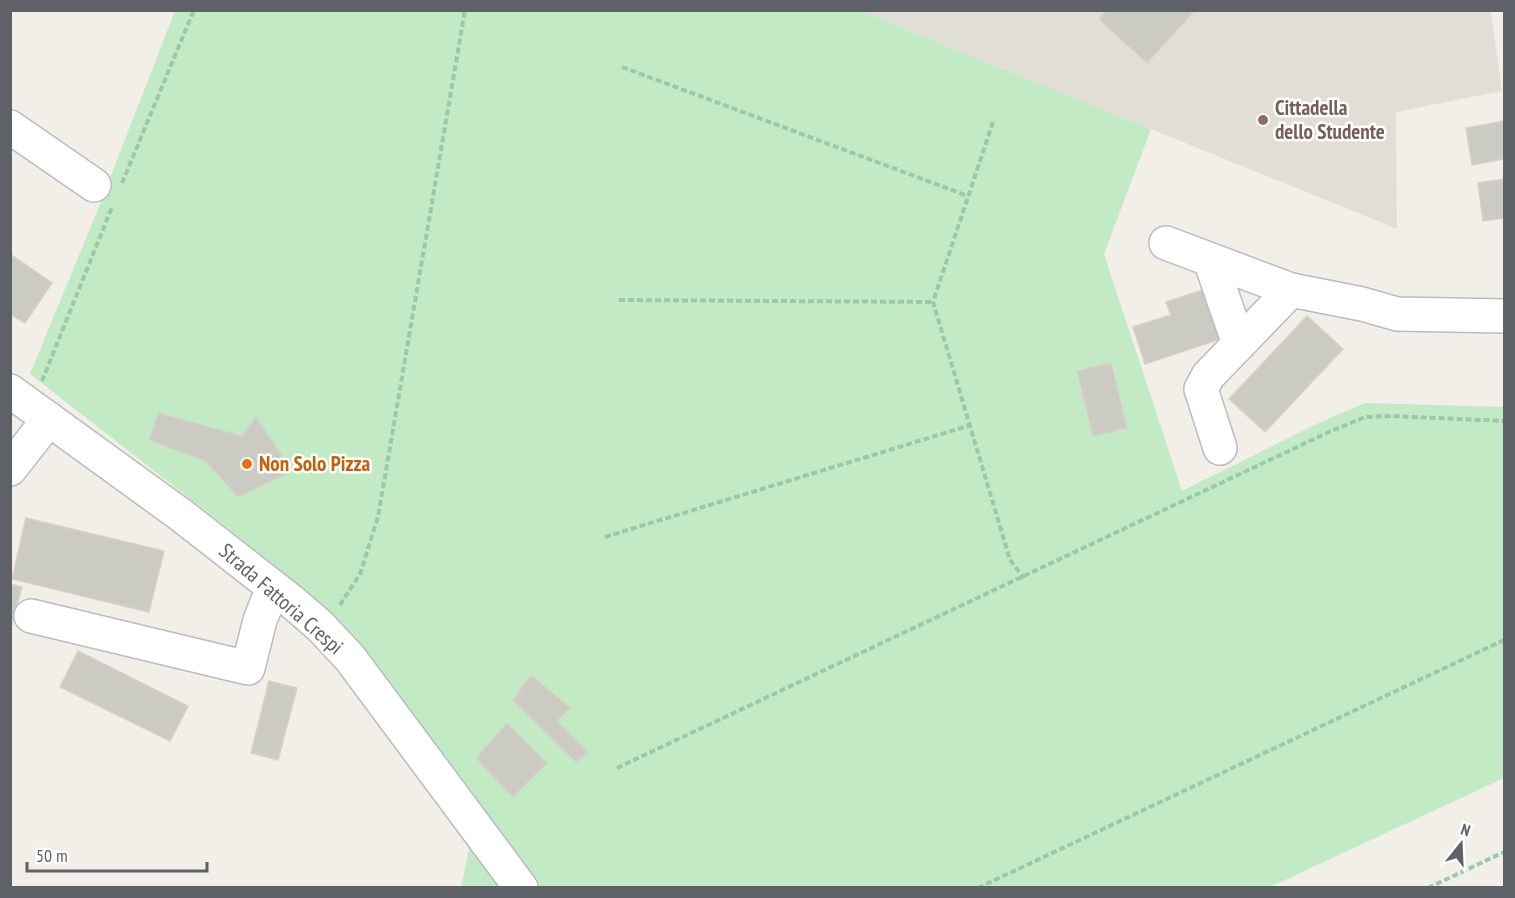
<svg xmlns="http://www.w3.org/2000/svg" width="1515" height="898" viewBox="0 0 1515 898" font-family="'PT Sans Narrow',sans-serif">
<style>
.education{fill:#e1dfd5}
.green{fill:#c2eac5}
.building{fill:#cccbc3;stroke:#d6d2c4;stroke-width:1.5}
.lines{fill:none;stroke-linecap:round;stroke-linejoin:round}
.minor-casing{stroke:#b9bcc1;stroke-width:36}
.path{stroke:#99c9aa;stroke-width:4;stroke-dasharray:6 3;stroke-linecap:butt}
.minor{stroke:#fff;stroke-width:33}
.education-dot{fill:#8d6e63;stroke:#fff;stroke-width:2}
.food-dot{fill:#e8710a;stroke:#fff;stroke-width:2}
.labels{text-anchor:middle;stroke-width:5;stroke-linejoin:round;paint-order:stroke}
.education-label{font-size:21px;font-weight:bold;fill:#785e54;stroke:#fff;text-anchor:start}
.food-label{font-size:21px;font-weight:bold;fill:#c56008;stroke:#fff;text-anchor:start}
.street-label{font-size:21px;fill:#5e6268;stroke:#fff}
</style>
<rect width="100%" height="100%" fill="#f1efe7"/>
<!-- education -->
<path class="education" d="M 861,11 L 1491,11 L 1502,91 L 1396,112 L 1397,229 Z"/>
<!-- green -->
<path class="green" d="M 175,11 L 861,11 L 1151,129 L 1104,254 L 1182,491 L 1321,422 L 1365,403 L 1504,407 L 1504,778 L 1270,887 L 461,887 L 470,844 L 338,629 L 239,537 L 30,374 L 94,219 Z"/>
<!-- building -->
<g class="building">
<path d="M 1107,10 L 1195,10 L 1147,63 L 1099,19 Z"/>
<path d="M 1504,121 L 1504,159 L 1472,165 L 1466,128 Z"/>
<path d="M 1504,179 L 1504,218 L 1483,221 L 1478,183 Z"/>
<path d="M 10,254 L 52,283 L 25,323 L 10,314 Z"/>
<path d="M 1203,290 L 1220,339 L 1145,364 L 1133,327 L 1171,315 L 1166,302 Z"/>
<path d="M 1307,316 L 1343,349 L 1265,432 L 1229,399 Z"/>
<path d="M 1111,363 L 1127,428 L 1093,436 L 1077,371 Z"/>
<path d="M 158,413 L 242,436 L 256,417 L 292,471 L 238,497 L 205,461 L 149,440 Z"/>
<path d="M 26,518 L 164,551 L 149,612 L 12,579 Z"/>
<path d="M 10,584 L 22,587 L 10,631 Z"/>
<path d="M 78,651 L 188,706 L 170,741 L 60,687 Z"/>
<path d="M 531,675 L 570,708 L 557,721 L 588,753 L 576,762 L 513,700 Z"/>
<path d="M 269,681 L 297,688 L 278,760 L 251,753 Z"/>
<path d="M 507,723 L 547,763 L 513,797 L 476,758 Z"/>
</g>
<g class="lines">
<defs>
<g id="minor">
<path d="M 10,127 L 94,185"/>
<path d="M 1166,243 L 1291,290"/>
<path d="M 1210,260 L 1239,344"/>
<path d="M 10,391 L 181,515 L 291,601 L 320,626 L 350,658 L 521,888"/>
<path d="M 1220,448 L 1201,389 L 1208,376 L 1291,290 L 1362,304 L 1397,314 L 1504,316"/>
<path d="M 10,469 L 49,419"/>
<path d="M 31,616 L 248,668 L 260,620 L 273,588"/>
</g>
</defs>
<!-- minor casing -->
<use href="#minor" class="minor-casing"/>
<!-- path -->
<g class="path">
<path d="M 622,67 L 968,196"/>
<path d="M 993,122 L 933,302 L 1010,560 L 1024,578"/>
<path d="M 122,183 L 194,10"/>
<path d="M 619,300 L 933,302"/>
<path d="M 42,381 L 112,207"/>
<path d="M 605,537 L 971,425"/>
<path d="M 340,605 L 360,574 L 378,517 L 465,10"/>
<path d="M 617,768 L 1329,432 L 1365,417 L 1391,416 L 1504,421"/>
<path d="M 978,888 L 1504,640"/>
<path d="M 1428,888 L 1504,852"/>
</g>
<!-- minor -->
<use href="#minor" class="minor"/>
</g>
<!-- markers -->
<circle class="education-dot" cx="1263" cy="120" r="6"/>
<circle class="food-dot" cx="247" cy="464" r="6"/>
<g class="labels">
<!-- education labels -->
<g class="education-label">
<text x="1275" y="115">Cittadella<tspan x="1275" dy="24">dello Studente</tspan></text>
</g>
<!-- food labels -->
<g class="food-label">
<text x="259" y="471">Non Solo Pizza</text>
</g>
<!-- street labels -->
<g class="street-label">
<text transform="translate(281 599) rotate(41)" y="7">Strada Fattoria Crespi</text>
</g>
</g>
<!-- border -->
<rect width="1515" height="898" fill="none" stroke="#5e6268" stroke-width="24"/>
<!-- north arrow -->
<g transform="translate(1461 844) rotate(18)" stroke="#ffffff" stroke-width="4.5" paint-order="stroke">
<path d="M0-4.5L10 22L0 15L-10 22Z" fill="#5e6268"/>
<text y="-9" font-size="16" font-weight="bold" text-anchor="middle" fill="#5e6268">N</text>
</g>
<!-- scale -->
<path d="M27 862v9h180v-9" fill="none" stroke="#5e6268" stroke-width="3"/>
<text x="36" y="862" font-size="18" fill="#5e6268" stroke="#ffffff" stroke-width="4.5" paint-order="stroke">50 m</text>
</svg>
